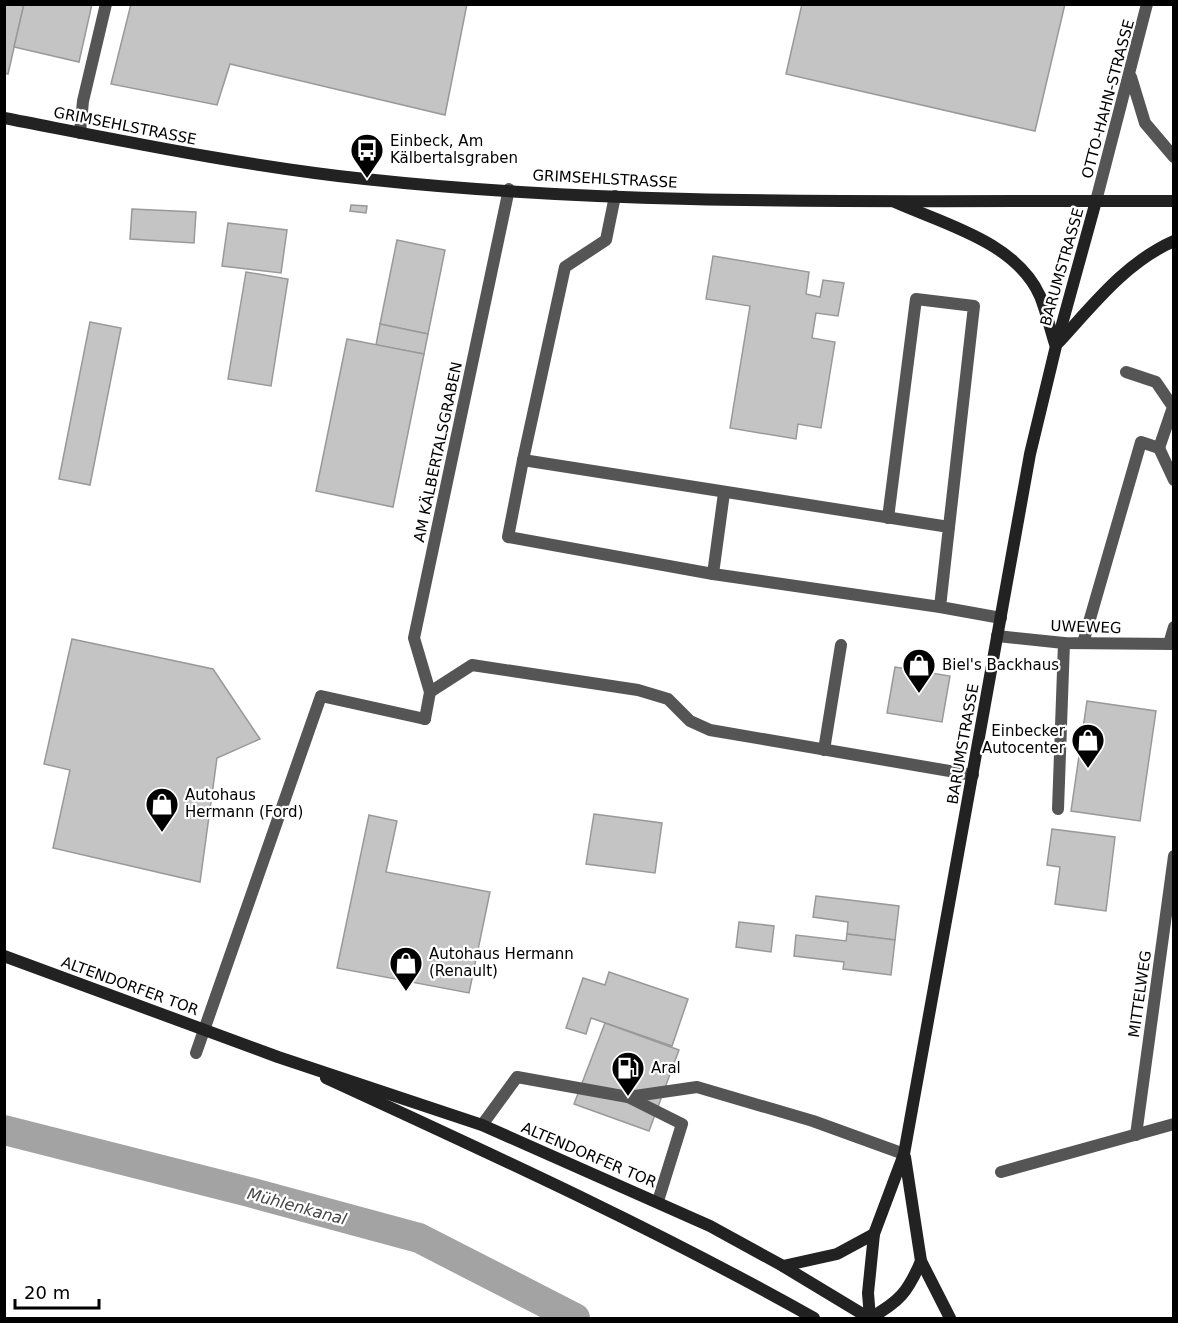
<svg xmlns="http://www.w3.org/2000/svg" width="1178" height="1323" viewBox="0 0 1178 1323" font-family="'DejaVu Sans',sans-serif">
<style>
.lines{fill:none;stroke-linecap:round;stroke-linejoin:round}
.canal{stroke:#a3a3a3;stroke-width:30}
.building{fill:#c4c4c4;stroke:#999;stroke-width:1.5}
.lane{stroke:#555;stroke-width:12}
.street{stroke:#555;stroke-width:12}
.secondary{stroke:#222;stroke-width:12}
.labels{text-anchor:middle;stroke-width:4.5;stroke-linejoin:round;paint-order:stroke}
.street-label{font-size:15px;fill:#000;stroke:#fff}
.poi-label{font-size:15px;fill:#000;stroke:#fff;text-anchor:start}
.water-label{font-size:16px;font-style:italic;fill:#444;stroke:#fff}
</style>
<rect width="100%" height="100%" fill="#fff"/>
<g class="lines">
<!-- canal -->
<path class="canal" d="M 4,1130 L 249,1192 L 419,1238 L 575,1318"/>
</g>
<!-- building -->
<g class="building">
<path d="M 4,4 L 24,4 L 8,74 L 4,73 Z"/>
<path d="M 24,4 L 92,4 L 79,62 L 14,47 Z"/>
<path d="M 131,4 L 467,4 L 445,115 L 230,64 L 217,105 L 111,84 Z"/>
<path d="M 802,4 L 1065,4 L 1035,131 L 786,74 Z"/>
<path d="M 351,205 L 367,206 L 366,213 L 350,211 Z"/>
<path d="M 132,209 L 196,212 L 194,243 L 130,239 Z"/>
<path d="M 228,223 L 287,230 L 281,273 L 222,266 Z"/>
<path d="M 397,240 L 445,250 L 428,334 L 380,324 Z"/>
<path d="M 713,256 L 809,272 L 806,294 L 820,297 L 823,280 L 844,283 L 838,316 L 816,313 L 812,338 L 835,342 L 821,428 L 798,424 L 796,439 L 730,428 L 750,306 L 706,299 Z"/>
<path d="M 246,272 L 288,279 L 271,386 L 228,379 Z"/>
<path d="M 90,322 L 121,328 L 90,485 L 59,479 Z"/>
<path d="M 380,324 L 428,334 L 424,354 L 376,345 Z"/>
<path d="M 347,339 L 424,354 L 393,507 L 316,491 Z"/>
<path d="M 72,639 L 213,669 L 260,739 L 217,758 L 200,882 L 53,848 L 70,770 L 44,764 Z"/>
<path d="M 895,667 L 950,676 L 942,722 L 887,713 Z"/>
<path d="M 1087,701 L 1156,711 L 1140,821 L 1071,811 Z"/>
<path d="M 594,814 L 662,823 L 655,873 L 586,864 Z"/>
<path d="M 369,815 L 397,821 L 386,872 L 490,892 L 469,993 L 337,968 Z"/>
<path d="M 1052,829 L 1115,837 L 1106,911 L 1055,904 L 1060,867 L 1047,865 Z"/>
<path d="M 816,896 L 899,906 L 895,940 L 847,934 L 848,922 L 813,917 Z"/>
<path d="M 739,922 L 774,926 L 771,952 L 736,947 Z"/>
<path d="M 847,934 L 895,940 L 891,975 L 843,969 L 844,962 L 794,956 L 796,935 L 846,941 Z"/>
<path d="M 609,972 L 688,999 L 672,1046 L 591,1018 L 586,1034 L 566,1028 L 583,978 L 605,985 Z"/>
<path d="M 605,1023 L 679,1050 L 649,1131 L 574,1104 Z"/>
</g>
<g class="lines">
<!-- lane -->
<g class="lane">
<path d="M 80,133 L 83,101 L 106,4"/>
<path d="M 615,196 L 606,240 L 565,267 L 523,460 L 949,527 L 940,607 L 1001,618"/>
<path d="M 1126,372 L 1156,382 L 1173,407 L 1159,448"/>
<path d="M 523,460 L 508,537 L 713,574 L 940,607"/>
<path d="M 888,518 L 916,299 L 974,306 L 949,527"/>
<path d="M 713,574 L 724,493"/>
<path d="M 1083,643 L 1141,442 L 1159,448 L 1174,480"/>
<path d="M 1169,644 L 1174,627"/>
<path d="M 430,692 L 472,665 L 638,690 L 668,699 L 690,721 L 710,730 L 973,775"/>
<path d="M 824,750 L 841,645"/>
<path d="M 1058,809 L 1064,643"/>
<path d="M 196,1053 L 321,696 L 425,719"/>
<path d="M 628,1097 L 697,1087 L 813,1121 L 904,1154"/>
<path d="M 482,1125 L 517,1077 L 628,1097 L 682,1124 L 658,1201"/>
</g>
<!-- street -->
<g class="street">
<path d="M 1131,77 L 1145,123 L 1174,157"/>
<path d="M 1096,201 L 1147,4"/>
<path d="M 997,636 L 1064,643 L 1174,644"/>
<path d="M 425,719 L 430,692 L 414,638 L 509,189"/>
<path d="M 1136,1135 L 1174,856"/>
<path d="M 1001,1172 L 1174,1124"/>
</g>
<!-- secondary -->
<g class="secondary">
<path d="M 4,118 C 124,141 244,166 365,179 C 633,208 904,200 1174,201"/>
<path d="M 895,202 C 944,224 1016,242 1040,296 C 1046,311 1050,328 1055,344"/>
<path d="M 1059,342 C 1093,305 1126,262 1174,241"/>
<path d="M 4,956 L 278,1057 L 482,1125 L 710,1226 L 783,1266 L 869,1318"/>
<path d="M 326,1078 C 491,1154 656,1229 814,1318"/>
<path d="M 905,1157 L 921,1261 L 950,1318"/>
<path d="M 783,1266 L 837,1254 L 874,1234"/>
<path d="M 870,1318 L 868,1293 L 874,1234 L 904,1154 L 1030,454 L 1056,346 L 1096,201"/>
<path d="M 870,1318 C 899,1302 908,1292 921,1261"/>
</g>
</g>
<!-- icons -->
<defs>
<symbol id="bus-pin" viewBox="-11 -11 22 30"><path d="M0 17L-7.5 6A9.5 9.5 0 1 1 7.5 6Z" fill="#000" stroke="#fff"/><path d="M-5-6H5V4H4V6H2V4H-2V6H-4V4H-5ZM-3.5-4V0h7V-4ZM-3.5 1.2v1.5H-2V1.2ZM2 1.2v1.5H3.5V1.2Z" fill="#fff"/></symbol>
<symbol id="shop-pin" viewBox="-11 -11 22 30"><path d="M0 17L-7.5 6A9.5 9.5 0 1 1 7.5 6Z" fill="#000" stroke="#fff"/><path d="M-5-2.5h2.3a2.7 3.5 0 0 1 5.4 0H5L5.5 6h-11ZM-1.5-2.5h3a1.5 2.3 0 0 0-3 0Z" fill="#fff"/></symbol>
<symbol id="fuel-pin" viewBox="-11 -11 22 30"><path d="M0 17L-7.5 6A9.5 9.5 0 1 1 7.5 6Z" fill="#000" stroke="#fff"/><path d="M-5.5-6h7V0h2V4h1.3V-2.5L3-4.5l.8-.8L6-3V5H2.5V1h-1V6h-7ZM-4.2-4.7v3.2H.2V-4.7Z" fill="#fff"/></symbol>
</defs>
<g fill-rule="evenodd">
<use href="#bus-pin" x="348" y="131" width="38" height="52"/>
<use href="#shop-pin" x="900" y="646" width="38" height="52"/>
<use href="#shop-pin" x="1069" y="721" width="38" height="52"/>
<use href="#shop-pin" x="143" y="785" width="38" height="52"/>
<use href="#shop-pin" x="387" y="944" width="38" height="52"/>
<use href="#fuel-pin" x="609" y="1049" width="38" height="52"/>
</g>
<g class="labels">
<!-- street labels -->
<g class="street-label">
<text transform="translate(1108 99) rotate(-75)" y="5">OTTO-HAHN-STRASSE</text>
<text transform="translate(125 126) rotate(11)" y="5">GRIMSEHLSTRASSE</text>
<text transform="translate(605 179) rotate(3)" y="5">GRIMSEHLSTRASSE</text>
<text transform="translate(1062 267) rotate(-74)" y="5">BARUMSTRASSE</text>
<text transform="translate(438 452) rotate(-78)" y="5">AM KÄLBERTALSGRABEN</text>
<text transform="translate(1086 627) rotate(2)" y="5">UWEWEG</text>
<text transform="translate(963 744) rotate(-80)" y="5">BARUMSTRASSE</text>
<text transform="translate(130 986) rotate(20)" y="5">ALTENDORFER TOR</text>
<text transform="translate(1140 994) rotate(-82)" y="5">MITTELWEG</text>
<text transform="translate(589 1155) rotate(23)" y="5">ALTENDORFER TOR</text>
</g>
<!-- poi labels -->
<g class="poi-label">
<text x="390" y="146">Einbeck, Am<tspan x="390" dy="17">Kälbertalsgraben</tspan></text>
<text x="942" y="670">Biel's Backhaus</text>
<text x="1065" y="736" text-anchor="end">Einbecker<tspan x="1065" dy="17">Autocenter</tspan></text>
<text x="185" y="800">Autohaus<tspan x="185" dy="17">Hermann (Ford)</tspan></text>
<text x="429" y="959">Autohaus Hermann<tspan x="429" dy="17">(Renault)</tspan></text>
<text x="651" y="1073">Aral</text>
</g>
<!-- water labels -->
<g class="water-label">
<text transform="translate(297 1206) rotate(15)" y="6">Mühlenkanal</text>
</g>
</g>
<!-- border -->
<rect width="1178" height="1323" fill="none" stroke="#000000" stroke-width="12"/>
<!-- scale -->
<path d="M15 1299v9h84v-9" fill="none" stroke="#000000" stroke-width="3"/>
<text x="24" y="1299" font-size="18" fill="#000000" stroke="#ffffff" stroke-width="4.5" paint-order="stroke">20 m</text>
</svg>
